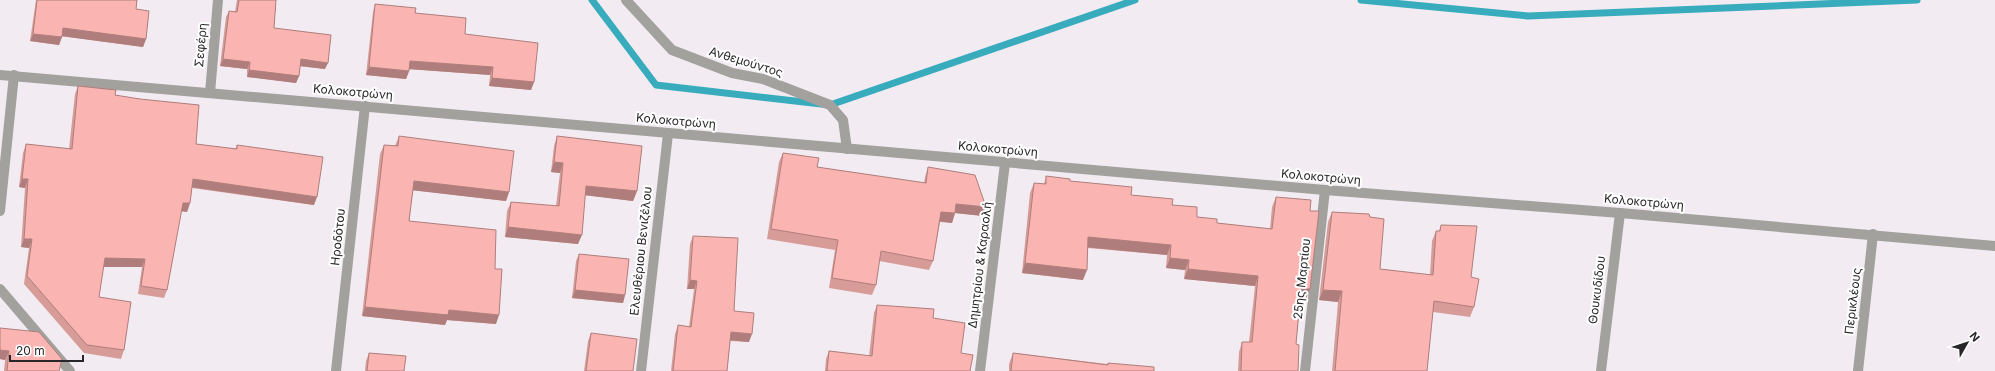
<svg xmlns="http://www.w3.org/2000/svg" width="1995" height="371" viewBox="0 0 1995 371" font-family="Inter,sans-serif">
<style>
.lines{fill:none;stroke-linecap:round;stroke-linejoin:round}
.stream{stroke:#38acbc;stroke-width:7}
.minor{stroke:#a2a19e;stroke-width:10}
.wall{fill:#d79b98}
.shaded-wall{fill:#af7e7c}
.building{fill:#fab4b1;stroke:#af7e7c}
.labels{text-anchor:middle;stroke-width:4;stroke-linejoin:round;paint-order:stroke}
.street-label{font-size:12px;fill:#282628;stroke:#fff}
</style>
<rect width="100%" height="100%" fill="#f2ecf2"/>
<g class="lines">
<!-- stream -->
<g class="stream">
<path d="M 592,0 L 656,85 L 830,105 L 1135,0"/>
<path d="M 1361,0 L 1528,16 L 1917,0"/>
</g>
<!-- minor -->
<g class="minor">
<path d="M 626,0 L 672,50 L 732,73 L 763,79 L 830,105 L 843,120 L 847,149"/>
<path d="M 0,75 L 1325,190 L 1620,213 L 1995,246"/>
<path d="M 210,93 L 218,0"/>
<path d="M 0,211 L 14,75"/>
<path d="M 0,289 L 70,371"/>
<path d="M 336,371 L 365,106"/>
<path d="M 641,371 L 668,134"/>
<path d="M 980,371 L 1005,163"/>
<path d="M 1305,371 L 1325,190"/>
<path d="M 1601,371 L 1620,213"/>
<path d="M 1858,371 L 1873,234"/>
</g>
</g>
<!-- wall -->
<g class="wall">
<path d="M 36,0 L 137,0 L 136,9 L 146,39 L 143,47 L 62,36 L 59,45 L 30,41 Z"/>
<path d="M 237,0 L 276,0 L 274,28 L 325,69 L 300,66 L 299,76 L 296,83 L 247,77 L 247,69 L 220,66 L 226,17 L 229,11 L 235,12 Z"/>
<path d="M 375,4 L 415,13 L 465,34 L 534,82 L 531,90 L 489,86 L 490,75 L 410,69 L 406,79 L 366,75 L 373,12 Z"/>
<path d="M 78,86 L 115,95 L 196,144 L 235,149 L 237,145 L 314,205 L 192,188 L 190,203 L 187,212 L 181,211 L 167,290 L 164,298 L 138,294 L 142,267 L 103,267 L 99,297 L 124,350 L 121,359 L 84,353 L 24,284 L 29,248 L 21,247 L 25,188 L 19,187 L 23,153 L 26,144 L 69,149 L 75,94 Z"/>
<path d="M 399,136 L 509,192 L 506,201 L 413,190 L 409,221 L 495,269 L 496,324 L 447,320 L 445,325 L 362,316 L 380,154 L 384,145 L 395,146 Z"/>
<path d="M 557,136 L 637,191 L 633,201 L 585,195 L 578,244 L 505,237 L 507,211 L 511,202 L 556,206 L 560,173 L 551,172 L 554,146 Z"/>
<path d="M 783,153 L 817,167 L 924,183 L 925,177 L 928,167 L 983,216 L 955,213 L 952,223 L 940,222 L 933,261 L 929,270 L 879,261 L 876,285 L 872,295 L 829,288 L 835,250 L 767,239 L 779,162 Z"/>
<path d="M 1046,176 L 1131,195 L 1172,205 L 1197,217 L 1217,223 L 1270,229 L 1272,207 L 1276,197 L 1310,211 L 1306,299 L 1300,299 L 1296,344 L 1298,371 L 1238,371 L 1239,352 L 1242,342 L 1249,342 L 1255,286 L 1184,279 L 1185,270 L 1166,268 L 1167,255 L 1088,248 L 1083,280 L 1022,273 L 1030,193 L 1034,183 L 1044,184 Z"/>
<path d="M 1332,212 L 1380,269 L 1430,275 L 1432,241 L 1436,231 L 1439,231 L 1441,225 L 1471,277 L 1474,307 L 1470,317 L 1433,312 L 1427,371 L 1332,371 L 1338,302 L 1319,300 L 1328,222 Z"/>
<path d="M 693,236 L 734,311 L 749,342 L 730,341 L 727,371 L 671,371 L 675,334 L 678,325 L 689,327 L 694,289 L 687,289 L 690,244 Z"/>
<path d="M 579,254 L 625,295 L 623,303 L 572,298 L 576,261 Z"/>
<path d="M 877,305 L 933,318 L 961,353 L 970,371 L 825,371 L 826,359 L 829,351 L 869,356 L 874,313 Z"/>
<path d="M 0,328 L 59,371 L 4,371 L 5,360 L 0,359 Z"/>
<path d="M 591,333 L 633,371 L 584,371 L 588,341 Z"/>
<path d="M 369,353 L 404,371 L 365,371 L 366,361 Z"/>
<path d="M 1013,353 L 1107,364 L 1108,363 L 1154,371 L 1009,371 L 1009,364 Z"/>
</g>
<!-- shaded-wall -->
<g class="shaded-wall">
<path d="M 63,28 L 146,39 L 143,47 L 60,36 Z"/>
<path d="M 33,34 L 62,37 L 59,45 L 30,41 Z"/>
<path d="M 223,59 L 250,62 L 247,69 L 220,66 Z"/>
<path d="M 301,59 L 328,63 L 325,69 L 299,66 Z"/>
<path d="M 410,61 L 493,67 L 490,75 L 407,69 Z"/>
<path d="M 369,67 L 409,71 L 406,79 L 366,75 Z"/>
<path d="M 249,70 L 299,76 L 296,83 L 247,77 Z"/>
<path d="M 492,78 L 534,82 L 531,90 L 489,86 Z"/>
<path d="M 554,162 L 563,163 L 560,173 L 551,172 Z"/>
<path d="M 22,179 L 28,179 L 25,188 L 19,187 Z"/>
<path d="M 193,179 L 317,197 L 314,205 L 190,187 Z"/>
<path d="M 414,181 L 509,192 L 506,201 L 410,190 Z"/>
<path d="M 586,186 L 637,191 L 633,201 L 583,195 Z"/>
<path d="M 183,203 L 190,203 L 187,212 L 180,211 Z"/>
<path d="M 956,204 L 986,207 L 983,216 L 955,213 L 952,223 L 938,221 L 941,212 Z"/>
<path d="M 508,227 L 582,235 L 578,244 L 505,237 Z"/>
<path d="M 1088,237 L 1171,245 L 1167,255 L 1084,247 Z"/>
<path d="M 24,239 L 32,239 L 29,248 L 21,247 Z"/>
<path d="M 105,258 L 145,259 L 142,267 L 102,267 Z"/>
<path d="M 1170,258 L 1189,260 L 1185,270 L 1166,268 Z"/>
<path d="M 1025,263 L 1087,270 L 1083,280 L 1022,273 Z"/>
<path d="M 1188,269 L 1258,276 L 1255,286 L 1184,279 Z"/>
<path d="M 690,280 L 697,281 L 694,289 L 687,289 Z"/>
<path d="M 1301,289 L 1310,289 L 1306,299 L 1298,299 Z"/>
<path d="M 575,290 L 625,295 L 623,303 L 572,298 Z"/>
<path d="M 1323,290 L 1342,291 L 1338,302 L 1319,300 Z"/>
<path d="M 365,307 L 449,310 L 499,315 L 496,324 L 447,320 L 445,325 L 362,316 Z"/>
<path d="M 731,332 L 752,334 L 749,342 L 728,340 Z"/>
<path d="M 0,350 L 9,351 L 5,360 L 0,359 Z"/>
</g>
<!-- building -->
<g class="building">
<path d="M 37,0 L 137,0 L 136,9 L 149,11 L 146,39 L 63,28 L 62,37 L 33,34 Z"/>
<path d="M 239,0 L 276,0 L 274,28 L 331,35 L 328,63 L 301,59 L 299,76 L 249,70 L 250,62 L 223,59 L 229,11 L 237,12 Z"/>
<path d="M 375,4 L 416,8 L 415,13 L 466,18 L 465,34 L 538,43 L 534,82 L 492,78 L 493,67 L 410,61 L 409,71 L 369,67 Z"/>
<path d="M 78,86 L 116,90 L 115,95 L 140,99 L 199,105 L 196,144 L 237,149 L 237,145 L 323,157 L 317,197 L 193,179 L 190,203 L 183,203 L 167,290 L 141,286 L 145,259 L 105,258 L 99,297 L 131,302 L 124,350 L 87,345 L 27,276 L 32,239 L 24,239 L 28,179 L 22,179 L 26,144 L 72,149 Z"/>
<path d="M 399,136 L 514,151 L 509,192 L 414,181 L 409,221 L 496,230 L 495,269 L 502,269 L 499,315 L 449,310 L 448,315 L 365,307 L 384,145 L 398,146 Z"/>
<path d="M 557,136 L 642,146 L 637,191 L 586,186 L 582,235 L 508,227 L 511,202 L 559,206 L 563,163 L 554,162 Z"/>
<path d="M 783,153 L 819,158 L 817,167 L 926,183 L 928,167 L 975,175 L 986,207 L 956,204 L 955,213 L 941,212 L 933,261 L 881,251 L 876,285 L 832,278 L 838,240 L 771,229 Z"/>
<path d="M 1046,176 L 1070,179 L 1070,181 L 1132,187 L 1131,195 L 1173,199 L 1172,205 L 1197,207 L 1197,217 L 1217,219 L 1217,223 L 1272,229 L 1276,197 L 1311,200 L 1310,211 L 1319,211 L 1310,289 L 1301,289 L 1296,344 L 1299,345 L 1298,371 L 1241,371 L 1242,342 L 1252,342 L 1258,276 L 1188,269 L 1189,260 L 1170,258 L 1171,245 L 1088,237 L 1087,270 L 1025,263 L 1034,183 L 1046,184 Z"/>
<path d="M 1332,212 L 1369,214 L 1370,217 L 1384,219 L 1380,269 L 1433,275 L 1436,231 L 1440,231 L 1441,225 L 1477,226 L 1471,277 L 1479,279 L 1474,307 L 1434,301 L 1427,371 L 1335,371 L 1342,291 L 1323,290 Z"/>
<path d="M 693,236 L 738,238 L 734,311 L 754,313 L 752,334 L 731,332 L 727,371 L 673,371 L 678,325 L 691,327 L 697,281 L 690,280 Z"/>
<path d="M 579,254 L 629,259 L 625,295 L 575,290 Z"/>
<path d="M 877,305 L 934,309 L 933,318 L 965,323 L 961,353 L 973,355 L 970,371 L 827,371 L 829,351 L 872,356 Z"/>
<path d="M 0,328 L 39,332 L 62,359 L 59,371 L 7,371 L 9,351 L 0,350 Z"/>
<path d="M 591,333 L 637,339 L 633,371 L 586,371 Z"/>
<path d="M 369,353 L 406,356 L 404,371 L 367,371 Z"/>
<path d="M 1013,353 L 1108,365 L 1108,363 L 1154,367 L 1154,371 L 1011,371 Z"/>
</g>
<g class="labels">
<!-- street labels -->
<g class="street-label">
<text transform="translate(201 45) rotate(-85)" y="4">Σεφέρη</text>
<text transform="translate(746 62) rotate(17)" y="4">Ανθεμούντος</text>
<text transform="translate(353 92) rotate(5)" y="4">Κολοκοτρώνη</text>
<text transform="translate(676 121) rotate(5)" y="4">Κολοκοτρώνη</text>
<text transform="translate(998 149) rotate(5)" y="4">Κολοκοτρώνη</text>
<text transform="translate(1321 177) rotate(5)" y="4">Κολοκοτρώνη</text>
<text transform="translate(1644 202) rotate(5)" y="4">Κολοκοτρώνη</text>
<text transform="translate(338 237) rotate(-84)" y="4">Ηροδότου</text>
<text transform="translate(641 251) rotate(-84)" y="4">Ελευθέριου Βενιζέλου</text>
<text transform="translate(980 265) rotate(-83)" y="4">Δημητρίου &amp; Καραολή</text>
<text transform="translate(1302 279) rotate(-84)" y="4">25ης Μαρτίου</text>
<text transform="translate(1597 290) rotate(-83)" y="4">Θουκυδίδου</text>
<text transform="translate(1853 301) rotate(-83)" y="4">Περικλέους</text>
</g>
</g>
<!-- north arrow -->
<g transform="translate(1967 343) rotate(51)" stroke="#ffffff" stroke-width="3" paint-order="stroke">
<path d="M0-3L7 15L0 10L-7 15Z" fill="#282628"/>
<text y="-6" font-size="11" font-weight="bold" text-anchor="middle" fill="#282628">N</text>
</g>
<!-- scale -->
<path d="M10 355v6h73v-6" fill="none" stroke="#282628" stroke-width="2"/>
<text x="16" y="355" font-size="12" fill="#282628" stroke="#ffffff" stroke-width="3" paint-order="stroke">20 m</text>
</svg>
